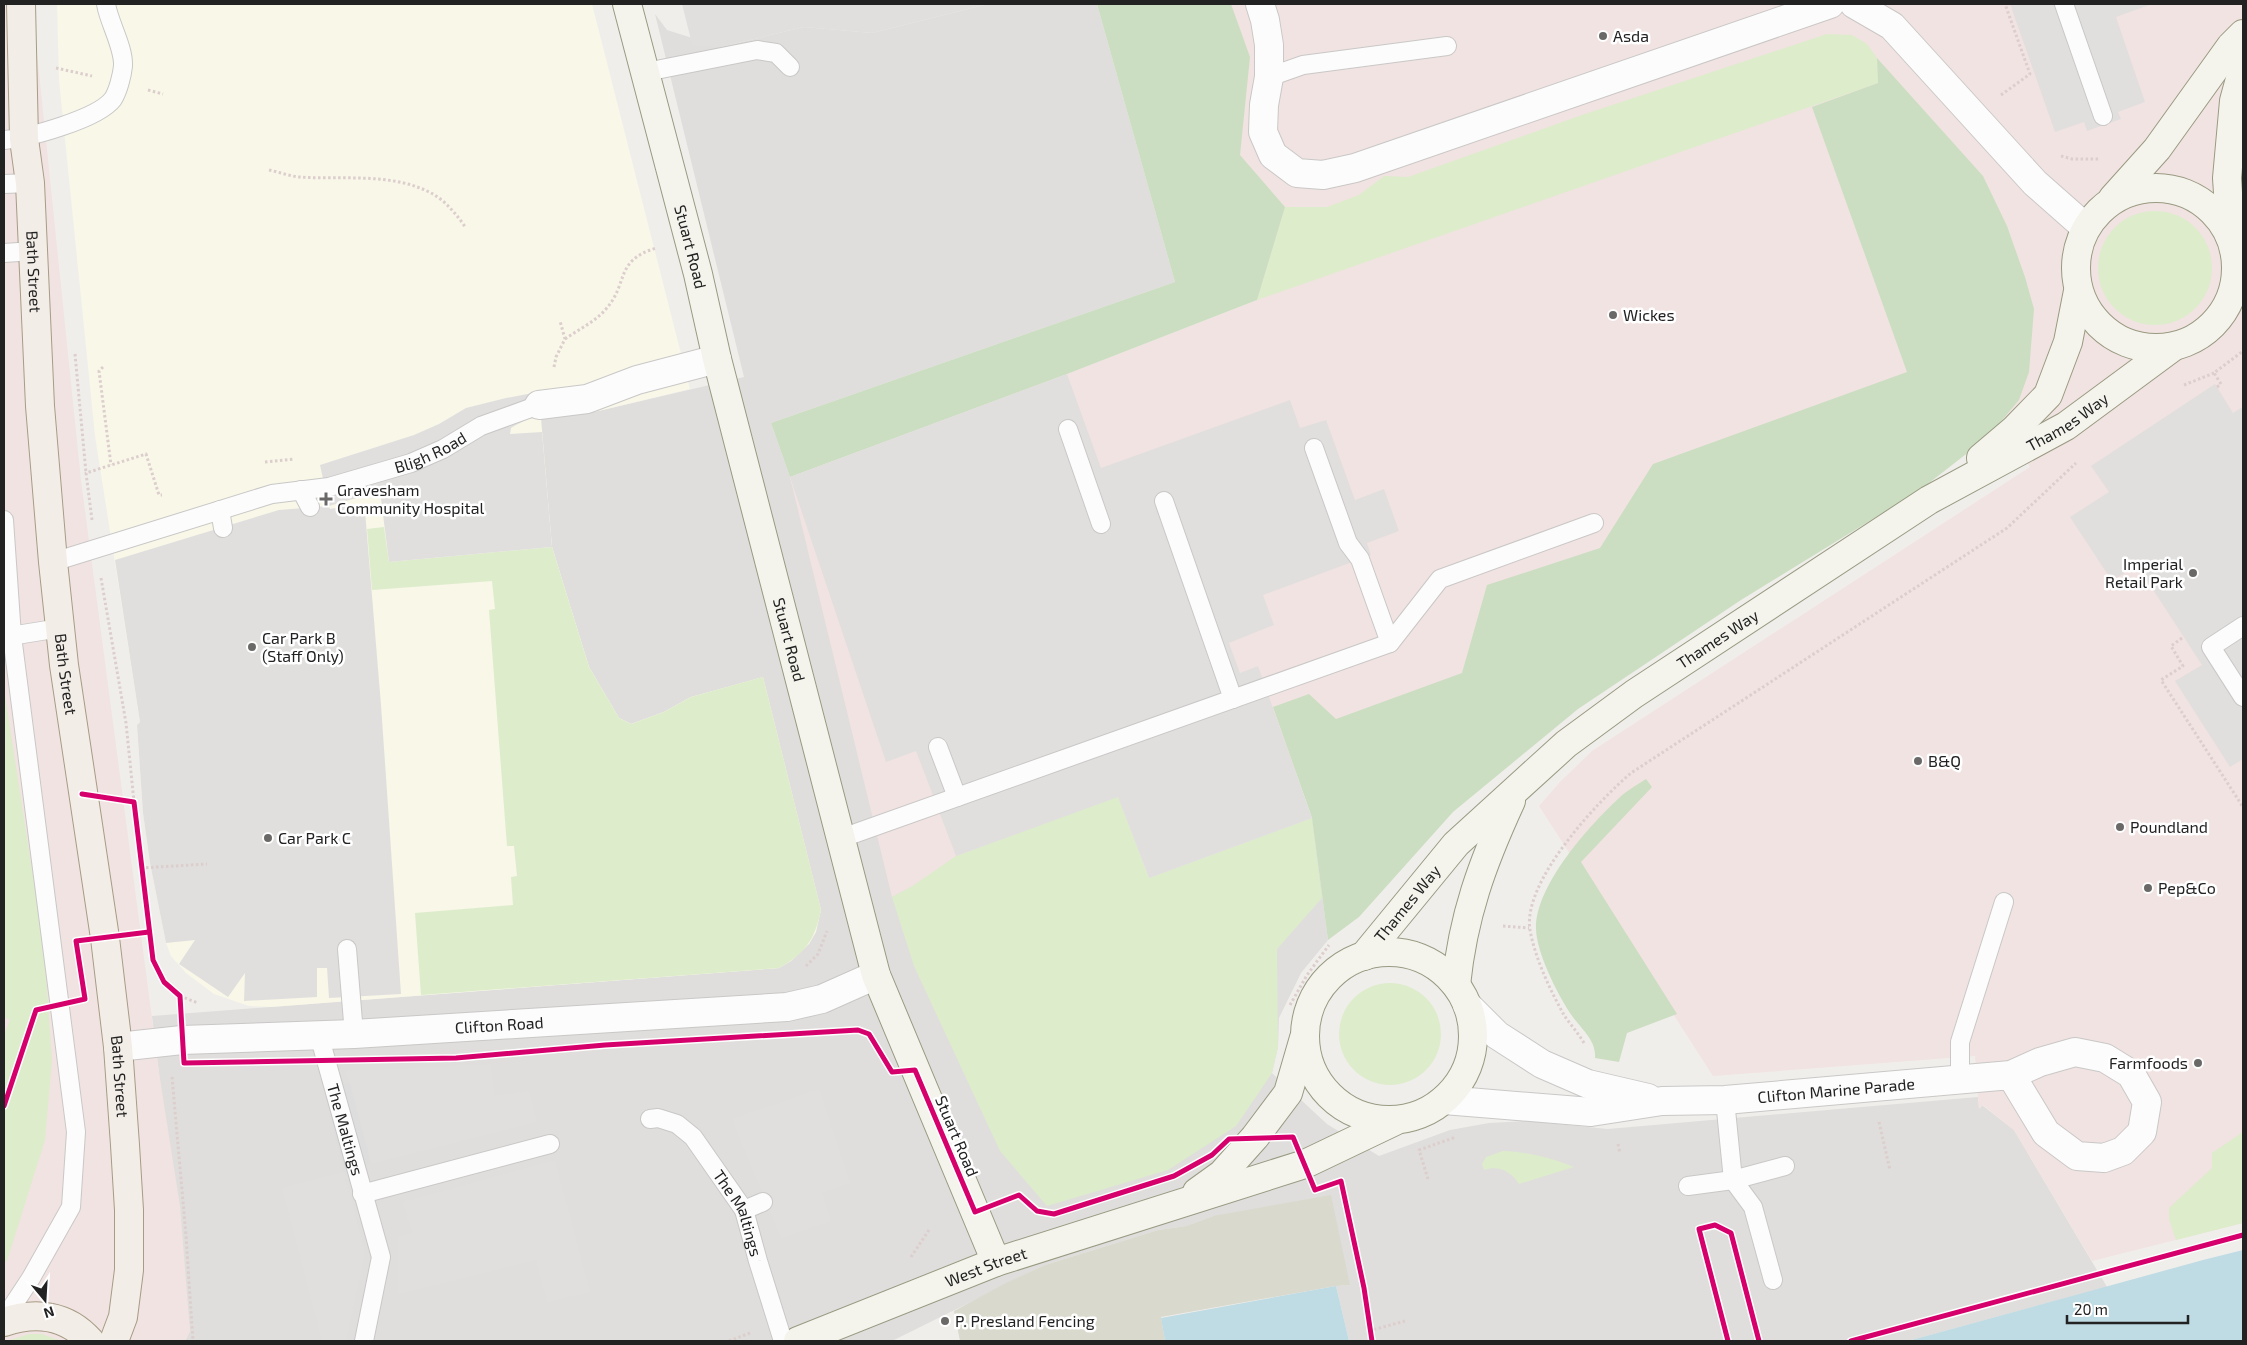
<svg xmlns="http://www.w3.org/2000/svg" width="2247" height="1345" viewBox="0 0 2247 1345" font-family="'Exo 2',sans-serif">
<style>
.residential{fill:#dfdedc}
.commercial{fill:#f1e3e1}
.education{fill:#f8f7e8}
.construction{fill:#d9d9cd}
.grass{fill:#ddeccb}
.forest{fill:#cbdec1}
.parking{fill:#e0dfde}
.water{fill:#bfdbe3}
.pier{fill:#dedddd}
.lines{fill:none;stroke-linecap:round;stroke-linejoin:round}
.lane-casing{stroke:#c9c8c7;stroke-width:20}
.street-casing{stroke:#c9c8c7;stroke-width:30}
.secondary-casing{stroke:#999a82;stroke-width:30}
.primary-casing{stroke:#a79c86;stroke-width:30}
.path{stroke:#dccecd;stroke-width:3;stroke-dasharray:2.5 2.5;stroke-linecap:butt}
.lane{stroke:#fdfcfc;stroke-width:18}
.street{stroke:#fdfcfc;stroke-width:28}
.secondary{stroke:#f4f4ed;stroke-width:28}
.primary{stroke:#f3ede7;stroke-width:28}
.cycleway-casing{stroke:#fff;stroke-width:8}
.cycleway{stroke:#d6006c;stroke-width:5}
.poi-dot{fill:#6a6968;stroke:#fff;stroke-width:2}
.labels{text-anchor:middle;stroke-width:5;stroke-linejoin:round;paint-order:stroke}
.poi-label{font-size:16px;fill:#222;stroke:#fff;text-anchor:start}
.street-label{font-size:16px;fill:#222;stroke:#fff}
</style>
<rect width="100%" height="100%" fill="#f0eeeb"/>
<!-- residential -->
<path class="residential" d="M 988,4 L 1097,4 L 1175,282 L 771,423 L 790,477 L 911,887 L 1149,878 L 1312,818 L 1328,940 L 1301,973 L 1279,1018 L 1278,1047 L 1272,1073 L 1327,1124 L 1379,1156 L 1450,1130 L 1489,1123 L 1527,1121 L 1608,1129 L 1978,1097 L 1979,1108 L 1982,1105 L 2014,1130 L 2107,1287 L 1908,1341 L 1349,1341 L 1336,1286 L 1350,1285 L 1213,1216 L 1186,1226 L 1158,1230 L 1045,1265 L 892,1341 L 185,1341 L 190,1331 L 152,1016 L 779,968 L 763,678 L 691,697 L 664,712 L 631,724 L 619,718 L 589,667 L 552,547 L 540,417 L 594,412 L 744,377 L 655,14 L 667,30 L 721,47 L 804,27 L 872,33 Z"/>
<!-- commercial -->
<g class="commercial">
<path d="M 4,4 L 32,4 L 81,480 L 160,1079 L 180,1206 L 190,1331 L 185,1341 L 4,1341 Z"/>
<path d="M 1164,4 L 2243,4 L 2243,1223 L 2092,1261 L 2014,1130 L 1983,1105 L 1979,1109 L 1975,1056 L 1713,1076 L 1539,806 L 1560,782 L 1592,751 L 2030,467 L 1986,398 L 1497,716 L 911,887 L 892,897 L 790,477 L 1067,374 L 1257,300 Z"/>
</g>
<!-- education -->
<path class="education" d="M 57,4 L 592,4 L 690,389 L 594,412 L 541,418 L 552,547 L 589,667 L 619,718 L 631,724 L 664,712 L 691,697 L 763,677 L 821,910 L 816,932 L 809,944 L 791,961 L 779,968 L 271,1007 L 249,1006 L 214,994 L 186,973 L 171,956 L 166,943 L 150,863 L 143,813 L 137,725 L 140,722 L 95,436 L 59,80 Z"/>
<!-- construction -->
<path class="construction" d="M 1331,1195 L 1350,1285 L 1336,1286 L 1161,1317 L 1165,1341 L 960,1341 L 954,1311 L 1004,1284 L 1045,1265 L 1158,1230 L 1186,1226 L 1213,1216 Z"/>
<!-- grass -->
<g class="grass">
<path d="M 1827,34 L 1852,35 L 1867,44 L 1877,58 L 1878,83 L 1257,300 L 1285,207 L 1327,207 L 1359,195 L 1384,176 L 1408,177 L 1582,115 Z"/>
<circle cx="2155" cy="268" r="57"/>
<path d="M 384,527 L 389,562 L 552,547 L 589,667 L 619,718 L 631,724 L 664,712 L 691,697 L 763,677 L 821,910 C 815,939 806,953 779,968 L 421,995 L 415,913 L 513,905 L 511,877 L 517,876 L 514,846 L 507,846 L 489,610 L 495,609 L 492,581 L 372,590 L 367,529 Z"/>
<path d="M 4,689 L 44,948 L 52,1061 L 45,1140 L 7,1261 L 4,1263 L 4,1035 L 10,1020 L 4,1017 Z"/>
<path d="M 1118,796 L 1149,878 L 1312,818 L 1322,898 L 1277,949 L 1278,1047 L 1272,1073 L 1236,1126 L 1168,1170 L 1047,1206 L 1000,1151 L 914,966 L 892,897 L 911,887 L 956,856 Z"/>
<circle cx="1390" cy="1034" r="51"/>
<path d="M 2243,1132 L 2243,1223 L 2176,1240 L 2169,1219 L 2169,1208 L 2212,1168 L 2212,1153 Z"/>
<path d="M 1503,1151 C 1528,1152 1550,1157 1574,1167 L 1519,1184 C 1511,1171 1498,1165 1484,1170 L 1482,1164 L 1486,1157 Z"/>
<path d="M 29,1334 L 42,1334 L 61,1341 L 7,1341 Z"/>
</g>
<!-- forest -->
<g class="forest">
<path d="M 1097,4 L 1231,4 L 1250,57 L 1240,155 L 1285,207 L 1257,300 L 1067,374 L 790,477 L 771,423 L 1175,282 Z"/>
<path d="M 1877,58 L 1983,176 L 2007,226 L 2025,277 L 2034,309 L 2029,372 L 2019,400 L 1988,437 L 1920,490 L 1741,600 L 1578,709 L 1453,812 L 1359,917 L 1328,940 L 1312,818 L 1273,707 L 1309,694 L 1336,719 L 1462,673 L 1487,585 L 1600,548 L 1653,464 L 1907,372 L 1812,107 L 1878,83 Z"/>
<path d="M 1646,779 L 1652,787 L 1581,862 L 1677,1014 L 1627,1033 L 1619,1062 L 1595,1058 C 1597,1040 1579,1027 1570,1013 C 1557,993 1536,952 1536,928 C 1536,885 1588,827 1618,799 C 1626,791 1637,785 1646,779 Z"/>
</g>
<!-- parking -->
<g class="parking">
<path d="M 682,4 L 988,4 L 872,33 L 804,27 L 721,47 L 698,46 L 692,44 Z"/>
<path d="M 2010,4 L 2152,4 L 2116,17 L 2145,102 L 2118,112 L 2121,119 L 2087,131 L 2084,122 L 2055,132 Z"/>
<path d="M 1067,374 L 1101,468 L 1290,400 L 1300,428 L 1326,420 L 1355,500 L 1384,489 L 1399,531 L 1367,543 L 1371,555 L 1263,595 L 1274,625 L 1229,643 L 1240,673 L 1258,666 L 1312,818 L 1149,878 L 1118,797 L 956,856 L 916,751 L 886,762 L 790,477 Z"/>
<path d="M 2215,384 L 2233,413 L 2243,407 L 2243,759 L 2230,767 L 2175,681 L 2202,665 L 2137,565 L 2112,581 L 2070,517 L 2109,492 L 2091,466 Z"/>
<path d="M 538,392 L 540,417 L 528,419 L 516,425 L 511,428 L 510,434 L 542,432 L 552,547 L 389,562 L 380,491 L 329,506 L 330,509 L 351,505 L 351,512 L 365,511 L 381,705 L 401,994 L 329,998 L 327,968 L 317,968 L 317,997 L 244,1001 L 245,973 L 228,997 L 179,964 L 195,940 L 166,943 L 150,863 L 143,813 L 137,725 L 140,722 L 115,560 L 279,510 L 329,506 L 320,465 L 414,435 L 439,424 L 466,408 L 506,398 Z"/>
<path d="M 491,1064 L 494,1096 L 529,1091 L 537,1122 L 371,1164 L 346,1071 Z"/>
<path d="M 819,1089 L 850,1183 L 822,1193 L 831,1221 L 781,1238 L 732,1119 Z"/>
<path d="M 555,1160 L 590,1292 L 547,1302 L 536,1260 L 398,1294 L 398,1237 L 412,1233 L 403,1202 Z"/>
<path d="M 344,1172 L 365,1253 L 346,1341 L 322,1341 L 282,1188 Z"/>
</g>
<!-- water -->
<g class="water">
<path d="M 2243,1250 L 2243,1341 L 1908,1341 L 2203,1260 Z"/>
<path d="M 1336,1286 L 1349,1341 L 1165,1341 L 1161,1318 Z"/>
</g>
<!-- pier -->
<path class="pier" d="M 350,1083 L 371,1164 L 344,1172 L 324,1090 Z"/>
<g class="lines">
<defs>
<g id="lane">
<path d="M 2064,4 L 2103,116"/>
<path d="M 646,72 L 757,50 L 776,53 L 790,67"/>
<path d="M 1269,77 L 1303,65 L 1447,46"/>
<path d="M 4,140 C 28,138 98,119 113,99 C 118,91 122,76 123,66 C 124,47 109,23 106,4"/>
<path d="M 4,184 L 30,183"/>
<path d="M 4,253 L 33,251"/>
<path d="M 2235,284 L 2243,287"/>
<path d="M 1068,429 L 1101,524"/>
<path d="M 1314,448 L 1348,543 L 1360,559 L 1390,643"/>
<path d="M 301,490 L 310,507"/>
<path d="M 1164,501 L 1233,699"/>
<path d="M 220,510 L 223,528"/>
<path d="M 4,520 L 12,636 L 76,1132 L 71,1207 L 31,1278 L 4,1319"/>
<path id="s1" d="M 53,562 L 272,494 L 329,487 L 411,463 L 443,449 L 481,426 L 539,405"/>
<path d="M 2243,626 L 2211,647 L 2243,697"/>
<path d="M 4,637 L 60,628"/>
<path d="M 938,747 L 957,797"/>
<path d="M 842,838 L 1390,643 L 1440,579 L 1594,523"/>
<path d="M 347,949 L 354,1034"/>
<path id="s2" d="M 319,1035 L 381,1257 L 364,1341"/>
<path d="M 1960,1078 L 1960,1042 L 2004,902"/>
<path d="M 1725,1100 L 1733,1180 L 1753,1207 L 1773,1280"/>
<path id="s3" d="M 650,1119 L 658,1118 L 677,1124 L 693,1137 L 744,1210 L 758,1261 L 783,1341"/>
<path d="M 1688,1186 L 1733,1180 L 1785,1166"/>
<path d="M 362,1194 L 550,1144"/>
<path d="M 744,1210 L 763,1202"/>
</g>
<g id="street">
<path d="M 1260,4 L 1265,20 L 1269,45 L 1269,77 L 1264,105 L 1263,132 L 1273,155 L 1297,173 L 1323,175 L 1355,168 L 1830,4"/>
<path d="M 1854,4 L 1892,26 L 2035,183 L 2086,228"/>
<path d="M 539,405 L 587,399 L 637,380 L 717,359"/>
<path d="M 1467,1005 L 1497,1035 L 1542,1064 L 1588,1084 L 1648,1098"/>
<path id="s4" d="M 118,1047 L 182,1040 L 354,1034 L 787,1007 L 822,999 L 876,975"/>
<path id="s5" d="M 1444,1100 L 1591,1112 L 1662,1101 L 1725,1100 L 2011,1075 L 2040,1062 L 2075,1052 L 2105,1058 L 2131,1074 L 2147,1102 L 2142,1132 L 2123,1151 L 2104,1158 L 2077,1156 L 2046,1133 L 2011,1075"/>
</g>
<g id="secondary">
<path id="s6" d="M 627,4 L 698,274 L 717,359 L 876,975 L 996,1262"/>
<circle cx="2156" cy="268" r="80"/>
<path d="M 2113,198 L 2157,149 L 2231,46 L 2243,34"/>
<path d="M 2231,237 L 2227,178 L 2234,101 L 2243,68"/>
<path d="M 1981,458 L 2014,430 L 2048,395 L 2068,342 L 2078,291"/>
<circle cx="1389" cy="1036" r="84"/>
<path id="s7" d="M 1364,956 L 1456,844 L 1566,744 L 1634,694 L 1929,500 L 2066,426 L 2173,347"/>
<path d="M 1456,985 C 1463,916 1482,864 1511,801"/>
<path d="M 1197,1192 L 1222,1174 L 1255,1137 L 1288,1093 L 1304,1038"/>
<path id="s8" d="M 798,1341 L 996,1262 L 1305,1164 L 1395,1121"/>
</g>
<g id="primary">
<path id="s9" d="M 21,4 L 24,139 L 30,183 L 40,406 L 53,562 L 64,665 L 105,938 L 118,1047 L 125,1145 L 129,1210 L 129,1270 L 123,1317 L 114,1341"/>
<path d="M 4,1322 C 36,1311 67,1315 90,1341"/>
</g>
</defs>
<!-- lane casing -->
<use href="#lane" class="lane-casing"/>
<!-- street casing -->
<use href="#street" class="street-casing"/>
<!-- secondary casing -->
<use href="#secondary" class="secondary-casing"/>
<!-- primary casing -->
<use href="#primary" class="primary-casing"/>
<!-- path -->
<g class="path">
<path d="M 56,68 L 92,76"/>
<path d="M 148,90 L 163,94"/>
<path d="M 2001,95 L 2030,74 L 2005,4"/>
<path d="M 2061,156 L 2072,159 L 2099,159"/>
<path d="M 269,170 C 279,172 289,176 299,177 C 342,180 391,172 431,193 C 445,200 457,215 466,228"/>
<path d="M 565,339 C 579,329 595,322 606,309 C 629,283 614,261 656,248"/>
<path d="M 75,354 L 86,473"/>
<path d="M 103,367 L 99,371 L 111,465"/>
<path d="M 554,367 L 556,357 L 565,339 L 560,321"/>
<path d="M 2184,385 L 2214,373"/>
<path d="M 2217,387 L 2221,384 L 2214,373 L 2243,351"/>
<path d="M 265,462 L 294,459"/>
<path d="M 92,520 L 86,473 L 146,454 L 159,495 L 162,495"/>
<path d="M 101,578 L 126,723 L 134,802"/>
<path d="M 2182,638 L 2171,646 L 2183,666 L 2161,680 L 2243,807"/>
<path d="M 141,868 L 207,864"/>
<path d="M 1503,926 L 1529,928"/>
<path d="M 806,966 L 818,954 L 827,931"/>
<path d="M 180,996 L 198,1003"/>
<path d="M 1290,1005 L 1307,975 L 1329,945"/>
<path d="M 1584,1043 C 1578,1033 1570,1024 1564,1015 C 1550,990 1535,958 1530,930 C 1522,882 1597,802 1631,773 L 2007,528 L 2076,463"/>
<path d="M 172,1077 L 186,1236 L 193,1341"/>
<path d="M 1879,1122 L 1890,1170"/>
<path d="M 1618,1144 L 1620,1153"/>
<path d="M 1428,1179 L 1419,1150 L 1456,1137"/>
<path d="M 911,1257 L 929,1230"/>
<path d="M 1369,1331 L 1405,1321"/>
<path d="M 729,1341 L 750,1333"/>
</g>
<!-- lane -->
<use href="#lane" class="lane"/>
<!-- street -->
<use href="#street" class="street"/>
<!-- secondary -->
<use href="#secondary" class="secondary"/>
<!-- primary -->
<use href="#primary" class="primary"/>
<defs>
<g id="cycleway">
<path d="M 82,794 L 134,802 L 153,960 L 164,982 L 180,996 L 184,1063 L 456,1058 L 605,1045 L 858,1030 L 869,1034 L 892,1072 L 915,1070 L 975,1212 L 1019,1195 L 1037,1211 L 1054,1214 L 1174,1176 L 1212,1155 L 1229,1139 L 1293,1137 L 1315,1190 L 1341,1181 L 1364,1288 L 1372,1341"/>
<path d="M 4,1106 L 36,1010 L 85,999 L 76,941 L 149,932"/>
<path d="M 1728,1341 L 1699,1229 L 1715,1225 L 1731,1233 L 1759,1341"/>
<path d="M 1851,1341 L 2243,1235"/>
</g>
</defs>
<!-- cycleway casing -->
<use href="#cycleway" class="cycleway-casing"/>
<!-- cycleway -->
<use href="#cycleway" class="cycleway"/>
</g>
<!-- markers -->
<g class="poi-dot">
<circle cx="1603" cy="36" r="5"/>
<circle cx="1613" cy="315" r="5"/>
<path d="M323.5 491.5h5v5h5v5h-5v5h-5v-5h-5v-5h5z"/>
<circle cx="2193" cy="573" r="5"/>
<circle cx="252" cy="647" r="5"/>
<circle cx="1918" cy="761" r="5"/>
<circle cx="2120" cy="827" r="5"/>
<circle cx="268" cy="838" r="5"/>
<circle cx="2148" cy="888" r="5"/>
<circle cx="2198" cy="1063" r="5"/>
<circle cx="945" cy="1321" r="5"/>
</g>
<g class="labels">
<!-- poi labels -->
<g class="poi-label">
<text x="1613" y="42">Asda</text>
<text x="1623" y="321">Wickes</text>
<text x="337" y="496">Gravesham<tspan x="337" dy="18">Community Hospital</tspan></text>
<text x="2183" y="570" text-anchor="end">Imperial<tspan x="2183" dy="18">Retail Park</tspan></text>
<text x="262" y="644">Car Park B<tspan x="262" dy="18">(Staff Only)</tspan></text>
<text x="1928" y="767">B&amp;Q</text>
<text x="2130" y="833">Poundland</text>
<text x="278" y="844">Car Park C</text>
<text x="2158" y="894">Pep&amp;Co</text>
<text x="2188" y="1069" text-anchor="end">Farmfoods</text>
<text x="955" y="1327">P. Presland Fencing</text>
</g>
<!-- street labels -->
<g class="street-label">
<text dy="6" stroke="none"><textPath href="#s6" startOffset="251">Stuart Road</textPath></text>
<text dy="6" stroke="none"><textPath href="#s9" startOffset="268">Bath Street</textPath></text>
<text dy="6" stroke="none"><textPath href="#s7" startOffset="890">Thames Way</textPath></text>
<text dy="6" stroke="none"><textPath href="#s1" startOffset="394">Bligh Road</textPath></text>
<text dy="6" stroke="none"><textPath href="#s7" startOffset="478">Thames Way</textPath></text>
<text dy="6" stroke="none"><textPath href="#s6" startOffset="656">Stuart Road</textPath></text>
<text dy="6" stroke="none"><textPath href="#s9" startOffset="672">Bath Street</textPath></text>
<text dy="6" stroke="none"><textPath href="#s7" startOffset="68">Thames Way</textPath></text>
<text dy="6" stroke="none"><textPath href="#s4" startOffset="382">Clifton Road</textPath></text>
<text dy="6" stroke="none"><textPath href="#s9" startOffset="1078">Bath Street</textPath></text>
<text dy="6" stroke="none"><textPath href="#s5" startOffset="394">Clifton Marine Parade</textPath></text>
<text dy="6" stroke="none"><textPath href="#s2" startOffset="98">The Maltings</textPath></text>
<text transform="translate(957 1136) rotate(67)" y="6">Stuart Road</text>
<text dy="6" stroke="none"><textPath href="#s3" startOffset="138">The Maltings</textPath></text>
<text dy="6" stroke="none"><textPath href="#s8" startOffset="202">West Street</textPath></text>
</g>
</g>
<!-- border -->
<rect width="2247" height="1345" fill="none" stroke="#222222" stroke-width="10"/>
<!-- north arrow -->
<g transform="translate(45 1300) rotate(162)" stroke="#ffffff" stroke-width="4" paint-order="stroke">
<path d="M0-4L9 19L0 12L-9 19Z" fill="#222222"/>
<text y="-8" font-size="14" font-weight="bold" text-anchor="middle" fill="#222222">N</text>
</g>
<!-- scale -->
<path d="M2067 1315v8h121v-8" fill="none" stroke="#222222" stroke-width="2.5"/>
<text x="2074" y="1315" font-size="15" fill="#222222" stroke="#ffffff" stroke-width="4" paint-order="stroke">20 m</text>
</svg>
